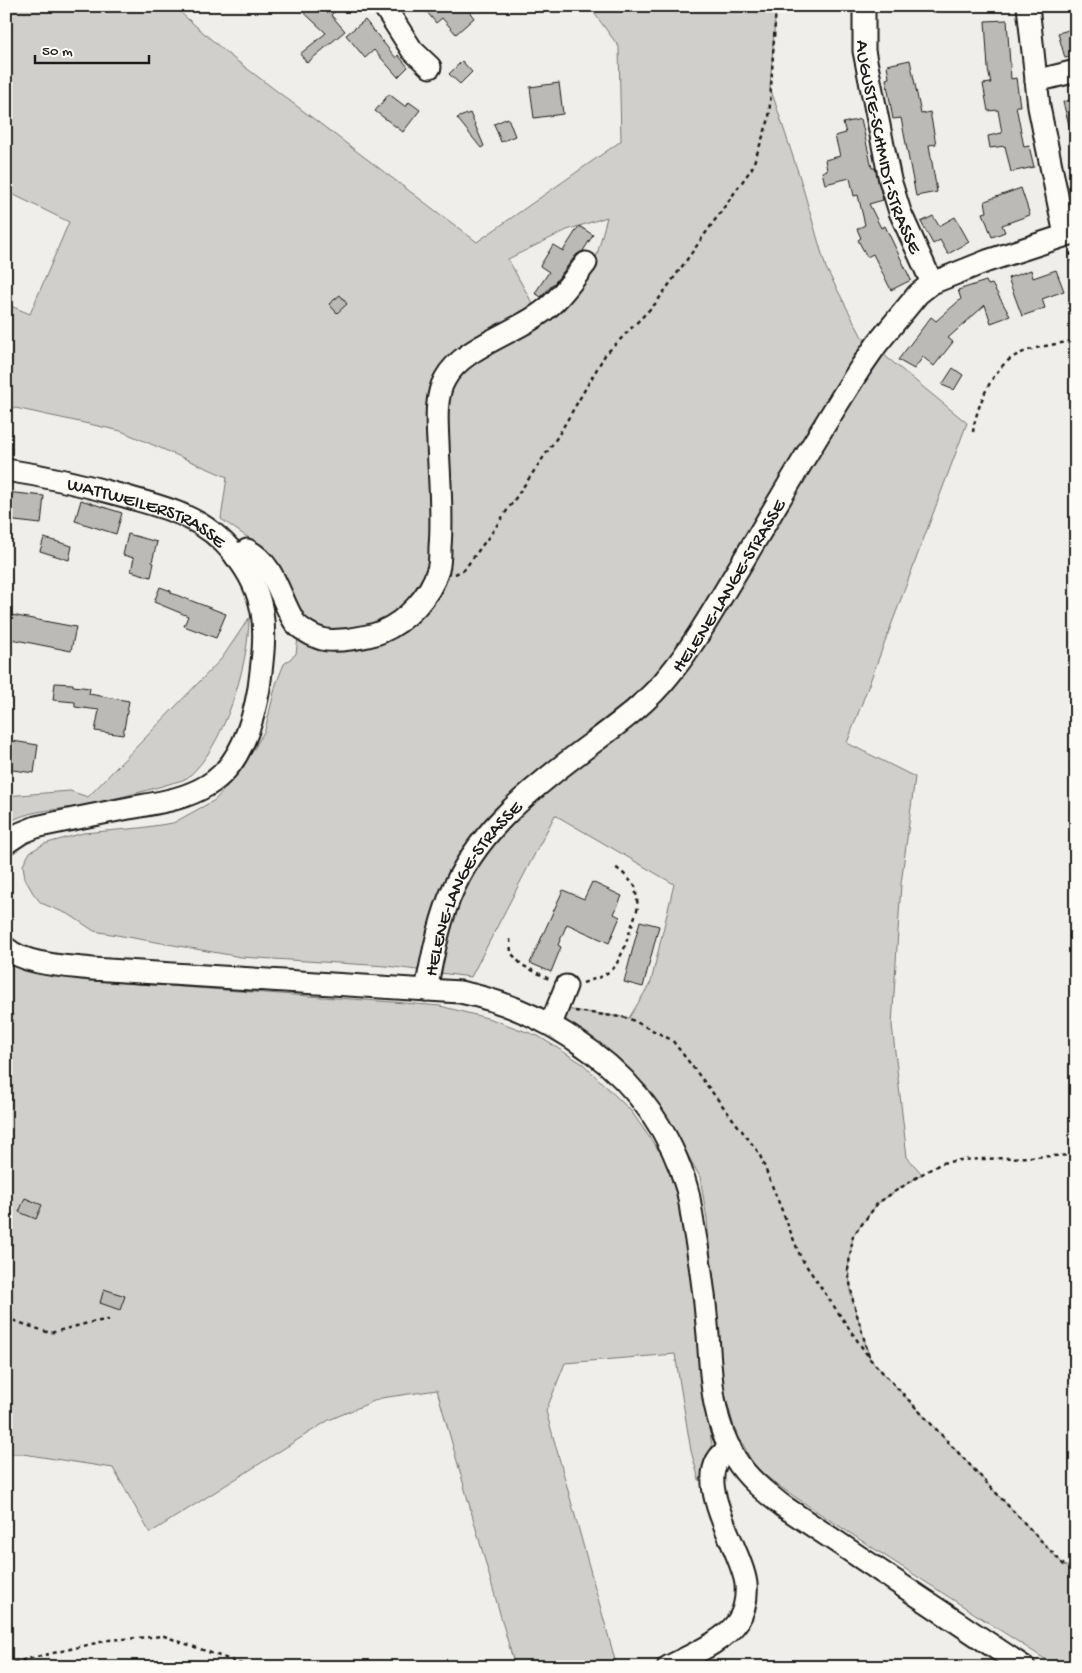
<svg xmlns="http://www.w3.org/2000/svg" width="1082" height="1673" viewBox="0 0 1082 1673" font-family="'Gochi Hand',sans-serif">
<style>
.green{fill:#d0cfcc;stroke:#767674;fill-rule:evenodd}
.building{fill:#bbbab6;stroke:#1c1c1c}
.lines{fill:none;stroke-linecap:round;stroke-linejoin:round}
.minor-casing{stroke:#1c1c1c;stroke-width:25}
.path{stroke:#1c1c1c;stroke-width:2.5;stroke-dasharray:4 4;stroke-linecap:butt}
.minor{stroke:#fdfcf7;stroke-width:21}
.labels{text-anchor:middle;stroke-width:5;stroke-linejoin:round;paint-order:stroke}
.street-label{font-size:19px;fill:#1c1c1c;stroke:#fdfcf7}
</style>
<rect width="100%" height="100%" fill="#f0eeea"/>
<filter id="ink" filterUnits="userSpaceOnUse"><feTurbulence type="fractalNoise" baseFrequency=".02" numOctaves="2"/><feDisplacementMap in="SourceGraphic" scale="10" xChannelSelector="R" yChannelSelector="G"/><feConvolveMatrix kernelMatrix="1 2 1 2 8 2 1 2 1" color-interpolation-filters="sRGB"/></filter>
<g filter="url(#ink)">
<!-- green -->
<g class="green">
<path d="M 6,6 L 173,6 L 229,55 L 477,242 L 621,141 L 619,47 L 589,6 L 776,6 L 770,87 L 800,178 L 826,268 L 862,337 L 967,423 L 847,743 L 915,777 L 901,884 L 892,1025 L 907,1157 L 922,1174 L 878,1203 L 853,1236 L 848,1270 L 853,1301 L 870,1359 L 1064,1565 L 1076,1569 L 1076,1667 L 1056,1667 L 1054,1665 L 822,1515 L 776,1484 L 754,1466 L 734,1427 L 725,1394 L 719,1359 L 707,1219 L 700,1177 L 667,1117 L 647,1089 L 623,1064 L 591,1039 L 555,1015 L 558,1008 L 629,1018 L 651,982 L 674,884 L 555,815 L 471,977 L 386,966 L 241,957 L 94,931 L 70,915 L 41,903 L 33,893 L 25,879 L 23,865 L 30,852 L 44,844 L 83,833 L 140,828 L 173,823 L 215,800 L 243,768 L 265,730 L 276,684 L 284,664 L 296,654 L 301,612 L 264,546 L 244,535 L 221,519 L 227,477 L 121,431 L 6,406 L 6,304 L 30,314 L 69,222 L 6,191 ZM 607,217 L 594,266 L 536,310 L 508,259 L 567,230 Z"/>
<path d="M 249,618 C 249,664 224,748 187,778 C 182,781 174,782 169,784 C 139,793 110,800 80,806 C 54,811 29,809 6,824 L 6,796 L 70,791 L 88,797 L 204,677 L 222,658 Z"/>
<path d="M 6,964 L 34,973 L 83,980 L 393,1002 L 440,1006 L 491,1019 L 538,1036 L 583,1064 L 631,1111 L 659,1151 L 664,1150 L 679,1194 L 688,1240 L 703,1394 L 712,1445 L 705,1479 L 699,1480 L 691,1451 L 675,1354 L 565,1363 L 546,1411 L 617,1667 L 515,1667 L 437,1390 L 381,1398 L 329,1420 L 150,1533 L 113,1468 L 23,1454 L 6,1454 Z"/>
</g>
<!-- building -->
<g class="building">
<path d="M 297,6 L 341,6 L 331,15 L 345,31 L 307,63 L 300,54 L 326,33 Z"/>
<path d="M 422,6 L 465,6 L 474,18 L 456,34 L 442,18 L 436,23 Z"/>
<path d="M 365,20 L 396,58 L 398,55 L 408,67 L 398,77 L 374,50 L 365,58 L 346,35 Z"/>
<path d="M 1007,20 L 1011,79 L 1016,78 L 1020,106 L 1016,106 L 1024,147 L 1029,146 L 1034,167 L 1011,172 L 1005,146 L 990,148 L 988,136 L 1002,133 L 998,110 L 988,111 L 983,84 L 991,83 L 988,69 L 985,21 Z"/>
<path d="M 1076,28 L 1076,55 L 1065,58 L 1058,33 Z"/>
<path d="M 910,60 L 921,114 L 930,112 L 936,144 L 929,145 L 937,192 L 916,196 L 901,118 L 893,119 L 886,79 L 889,78 L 887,65 Z"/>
<path d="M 462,61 L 472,72 L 460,84 L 449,74 Z"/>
<path d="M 559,83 L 563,114 L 534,118 L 530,87 Z"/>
<path d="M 389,94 L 406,107 L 409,102 L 420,110 L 403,132 L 375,111 Z"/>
<path d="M 1076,98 L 1076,136 L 1072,136 L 1063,102 Z"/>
<path d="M 470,113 L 484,146 L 481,148 L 457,118 Z"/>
<path d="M 508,118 L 515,136 L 501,142 L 494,124 Z"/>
<path d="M 861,119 L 872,168 L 875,168 L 883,200 L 869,204 L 881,228 L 885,226 L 911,280 L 891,290 L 873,254 L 867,257 L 858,240 L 861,238 L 857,229 L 865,225 L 858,195 L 854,196 L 850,178 L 825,184 L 822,172 L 827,170 L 825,160 L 840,156 L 835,136 L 846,133 L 843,123 Z"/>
<path d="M 1021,188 L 1030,215 L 1002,225 L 1005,232 L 992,237 L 983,213 L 987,212 L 985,201 Z"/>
<path d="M 933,216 L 939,226 L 955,217 L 969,242 L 948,254 L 940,240 L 933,244 L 921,222 Z"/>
<path d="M 579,226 L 593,235 L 583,251 L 576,255 L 556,281 L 541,297 L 535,293 L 549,272 L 540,266 L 553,245 L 563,251 Z"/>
<path d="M 1031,270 L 1033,278 L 1056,270 L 1064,291 L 1042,299 L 1045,308 L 1022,316 L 1008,278 Z"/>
<path d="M 986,281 L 988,285 L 992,284 L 1010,316 L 991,323 L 985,305 L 948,338 L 953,342 L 934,366 L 923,357 L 914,369 L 898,360 L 931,317 L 936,321 L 961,299 L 958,290 Z"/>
<path d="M 340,295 L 347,304 L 337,313 L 329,304 Z"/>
<path d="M 953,368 L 963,375 L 954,390 L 942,385 Z"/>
<path d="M 6,492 L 44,496 L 41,524 L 6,520 Z"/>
<path d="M 81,500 L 122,513 L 116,534 L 75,521 Z"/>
<path d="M 128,534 L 157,542 L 152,562 L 154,563 L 151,577 L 131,571 L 134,558 L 123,555 Z"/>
<path d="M 44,538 L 72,546 L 69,560 L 40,551 Z"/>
<path d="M 160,587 L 171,591 L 171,593 L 226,614 L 216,638 L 184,626 L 188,616 L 154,602 Z"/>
<path d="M 6,614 L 76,627 L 71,651 L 6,638 Z"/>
<path d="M 55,683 L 73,684 L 73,686 L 90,688 L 89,694 L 129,701 L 123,735 L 95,731 L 99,710 L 75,707 L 75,702 L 53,700 Z"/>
<path d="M 6,740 L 38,745 L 34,773 L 6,769 Z"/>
<path d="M 592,882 L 622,896 L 614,914 L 620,917 L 609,943 L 567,924 L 558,945 L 561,947 L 551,972 L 530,963 L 563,890 L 584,899 Z"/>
<path d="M 640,921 L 659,926 L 643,987 L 624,982 Z"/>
<path d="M 25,1198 L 42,1205 L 36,1219 L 19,1212 Z"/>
<path d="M 104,1289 L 125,1296 L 120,1310 L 100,1303 Z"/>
</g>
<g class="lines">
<defs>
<g id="minor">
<path d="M 384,6 L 412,50 L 430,67"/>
<path id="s1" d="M 864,6 L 864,51 L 890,180 L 900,212 L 932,283"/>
<path d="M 1028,6 L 1039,107 L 1065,235"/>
<path d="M 1036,81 L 1076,71"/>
<path id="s2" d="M 6,470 C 46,476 85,485 124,496 C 144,502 166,507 185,516 C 223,533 255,571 262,612 C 266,636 262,664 259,688 C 253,722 240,766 208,785 C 184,800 156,803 129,808 C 98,814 67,820 36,827 L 21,833 L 6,843"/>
<path d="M 236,557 L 247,550 C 275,564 279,597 294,621 C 298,628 314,637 322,639 C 334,643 369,637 381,632 C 407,621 430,596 438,570 C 440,563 440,554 440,547 C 443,512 439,476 438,442 C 437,422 435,396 445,379 C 463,345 524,331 552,304 C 565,292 575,277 586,263"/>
<path d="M 6,948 C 25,965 68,966 92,969 L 460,992 C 509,1002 552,1022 592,1052 C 638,1086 672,1135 687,1189 C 690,1200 691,1212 693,1223 C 700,1260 705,1297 708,1335 C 711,1378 712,1420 735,1458 C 747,1478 765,1492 783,1506 L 1024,1667"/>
<path id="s3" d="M 426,990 C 432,959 438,928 449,899 C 474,835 526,793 579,753 C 611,729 646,705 670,674 C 697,641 718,602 740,566 C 780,499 819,432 861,367 L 877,344 L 918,294 L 932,283 L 987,261 L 1076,232"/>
<path d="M 551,1024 L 566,986"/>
<path d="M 668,1667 C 689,1656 725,1641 738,1621 C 745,1610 747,1597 746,1584 C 742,1548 685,1474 730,1448"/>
</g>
</defs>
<!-- minor casing -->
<use href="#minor" class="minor-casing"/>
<!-- path -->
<g class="path">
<path d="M 1070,252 L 1076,275"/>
<path d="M 973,432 C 976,408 992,368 1015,356 C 1033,346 1056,345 1076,340"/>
<path d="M 455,574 L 464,570 L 493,531 L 558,436 L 605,355 L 656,303 L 752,168 L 769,119 L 776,6"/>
<path d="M 510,939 L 511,953 L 522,965 L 549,979"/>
<path d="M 583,983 L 603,976 L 615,967 L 624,949 L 638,907 L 635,886 L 622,872 L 615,867"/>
<path d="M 575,1011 L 628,1018 L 672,1040 L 759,1153 L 801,1258 L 870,1359 L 1064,1565 L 1076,1569"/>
<path d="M 6,1318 L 50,1333 L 92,1322 L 109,1320"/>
<path d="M 869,1356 L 853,1301 L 848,1270 L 853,1236 L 878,1203 L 891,1194 L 922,1174 L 942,1163 L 960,1160 L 1076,1155"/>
<path d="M 6,1664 L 109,1640 L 164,1636 L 250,1667"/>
</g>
<!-- minor -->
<use href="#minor" class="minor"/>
</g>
</g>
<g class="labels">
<!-- street labels -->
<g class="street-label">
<text dy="7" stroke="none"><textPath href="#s1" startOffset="144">AUGUSTE-SCHMIDT-STRASSE</textPath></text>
<text dy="7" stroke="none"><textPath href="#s2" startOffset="148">WATTWEILERSTRASSE</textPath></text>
<text dy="7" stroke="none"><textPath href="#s3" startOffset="519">HELENE-LANGE-STRASSE</textPath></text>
<text dy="7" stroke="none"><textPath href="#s3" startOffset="114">HELENE-LANGE-STRASSE</textPath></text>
</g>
</g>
<!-- margin -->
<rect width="1082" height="1673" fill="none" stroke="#fdfcf7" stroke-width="25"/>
<rect x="12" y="12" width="1057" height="1648" fill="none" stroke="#1c1c1c" stroke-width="2" filter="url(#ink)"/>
<!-- scale -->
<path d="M35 55v8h114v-8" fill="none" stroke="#1c1c1c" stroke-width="2.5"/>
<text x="42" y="55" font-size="15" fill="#1c1c1c" stroke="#fdfcf7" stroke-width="4" paint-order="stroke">50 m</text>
</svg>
